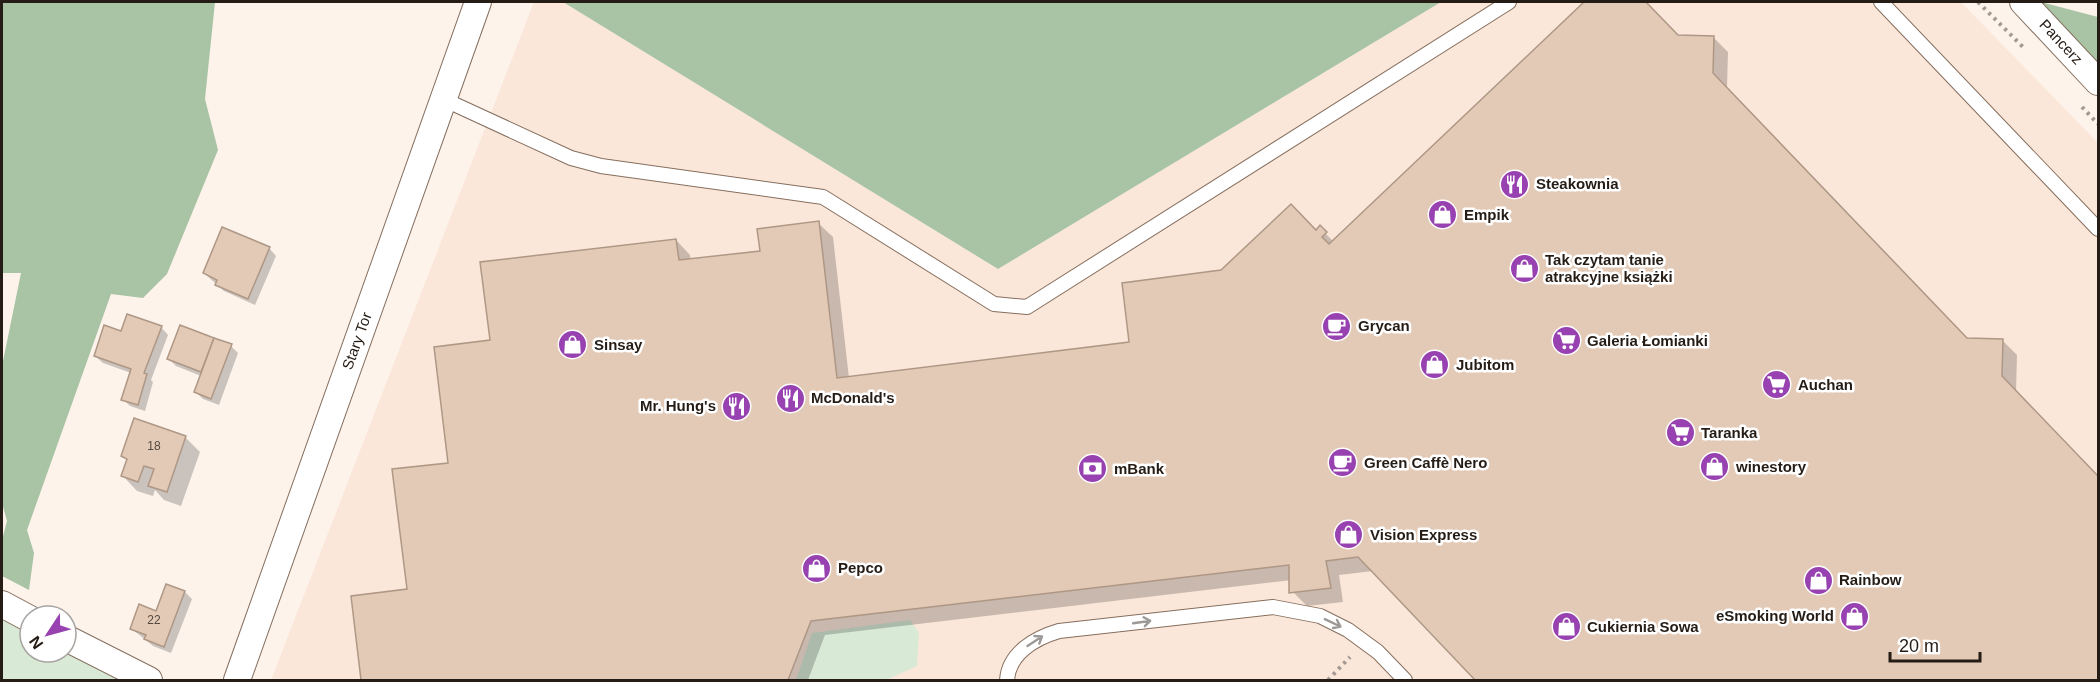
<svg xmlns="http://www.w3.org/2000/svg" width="2100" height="682" viewBox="0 0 2100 682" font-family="Helvetica,sans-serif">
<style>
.built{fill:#fbe7d9}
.green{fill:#d8e9d6}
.forest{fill:#a9c4a5}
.shadow{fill:#0003}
.building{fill:#e3cab7;stroke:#ae9785;stroke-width:1.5}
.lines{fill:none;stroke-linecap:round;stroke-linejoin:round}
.lane-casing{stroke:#856e5e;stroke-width:16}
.street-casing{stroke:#856e5e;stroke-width:28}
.path{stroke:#a49a93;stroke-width:4;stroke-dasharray:3 4.5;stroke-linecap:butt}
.lane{stroke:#fff;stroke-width:14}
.street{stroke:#fff;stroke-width:26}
.oneway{stroke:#9d9996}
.labels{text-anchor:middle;stroke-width:5;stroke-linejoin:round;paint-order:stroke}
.number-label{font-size:12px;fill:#54483e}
.street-label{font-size:15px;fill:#251c15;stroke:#fff}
.poi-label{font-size:15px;font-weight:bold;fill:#251c15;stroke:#fff;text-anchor:start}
</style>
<rect width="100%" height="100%" fill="#fdf3eb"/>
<!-- built -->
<path class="built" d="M 534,2 L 563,2 L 998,269 L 1441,2 L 1961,2 L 2098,143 L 2098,680 L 271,680 Z"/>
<!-- green -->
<g class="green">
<path d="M 2,616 L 30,630 L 30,652 L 66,652 L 123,680 L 2,680 Z"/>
<path d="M 910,620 L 919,633 L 917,666 L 886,680 L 796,680 L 812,633 Z"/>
</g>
<!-- forest -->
<g class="forest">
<path d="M 2,2 L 215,2 L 205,99 L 218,150 L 167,274 L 143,298 L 111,294 L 27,530 L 34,553 L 29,590 L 2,576 L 2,540 L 7,521 L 2,503 L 2,366 L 21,273 L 2,273 Z"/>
<path d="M 563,2 L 1441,2 L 998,269 Z"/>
<path d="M 2041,2 L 2098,17 L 2098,63 Z"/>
</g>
<!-- shadow -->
<g class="shadow">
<path d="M 1586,2 L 1645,2 L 1678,36 L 1713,37 L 1728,52 L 1727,88 L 1967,339 L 2003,341 L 2017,355 L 2016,392 L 2098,478 L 2098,680 L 1477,680 L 1373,571 L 1339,575 L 1343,602 L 1307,606 L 1293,592 L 1292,580 L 825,635 L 808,680 L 362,680 L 352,597 L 408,590 L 492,342 L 676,240 L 690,255 L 691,261 L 761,252 L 818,223 L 833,237 L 849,378 L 1131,344 L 1221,272 L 1320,228 L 1334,242 Z"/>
<path d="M 269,248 L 276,256 L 255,305 L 224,291 L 204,273 Z"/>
<path d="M 161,327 L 168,335 L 151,380 L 153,382 L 145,411 L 130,406 L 123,399 L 131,373 L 103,363 L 95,356 L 122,333 Z"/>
<path d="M 181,327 L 231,346 L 238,353 L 219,405 L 203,399 L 196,392 L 201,376 L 176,366 L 169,359 Z"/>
<path d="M 185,437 L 200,452 L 181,506 L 164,500 L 155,490 L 153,496 L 137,491 L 123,476 L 128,461 L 123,456 Z"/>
<path d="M 185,592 L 192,599 L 171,653 L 153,646 L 132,629 Z"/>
</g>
<!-- building -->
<g class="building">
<path d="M 1584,2 L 1646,2 L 1678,35 L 1714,36 L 1713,73 L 1967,338 L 2003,339 L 2002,376 L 2098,476 L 2098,680 L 1475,680 L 1358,557 L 1326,561 L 1331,588 L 1289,593 L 1289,565 L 811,621 L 788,680 L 361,680 L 351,596 L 407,589 L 392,469 L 448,463 L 434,347 L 490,340 L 480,262 L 676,239 L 679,260 L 760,251 L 757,229 L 819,221 L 837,378 L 1129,342 L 1122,283 L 1221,270 L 1291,204 L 1316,230 L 1320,225 L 1327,232 L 1322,237 L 1329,244 Z"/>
<path d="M 222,227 L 270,247 L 248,299 L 215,285 L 217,280 L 203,273 Z"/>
<path d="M 127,314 L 162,326 L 144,373 L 147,374 L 138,405 L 121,400 L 131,369 L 94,356 L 104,325 L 121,331 Z"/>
<path d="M 180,325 L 214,338 L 201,372 L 167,359 Z"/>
<path d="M 214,338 L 232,344 L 211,399 L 194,392 Z"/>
<path d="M 134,418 L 186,436 L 167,492 L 148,486 L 154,469 L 144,466 L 138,482 L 121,476 L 127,459 L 121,456 Z"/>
<path d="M 166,584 L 185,591 L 164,647 L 144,639 L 146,635 L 130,629 L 139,604 L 156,611 Z"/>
</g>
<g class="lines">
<defs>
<g id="lane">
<path d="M 1881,2 L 2098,229"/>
<path d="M 443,99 L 571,158 L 601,166 L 823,197 L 994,304 L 1027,307 L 1509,2"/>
<path d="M 1007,680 C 1009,653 1035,638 1059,631 L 1273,607 L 1320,616 L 1348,630 L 1378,652 L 1405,680"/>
</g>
<g id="street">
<path d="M 2023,2 L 2098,82"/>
<path d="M 2,604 L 30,619"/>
<path d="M 66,638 L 149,680"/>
<path d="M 237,680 L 478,2"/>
</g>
</defs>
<!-- lane casing -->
<use href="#lane" class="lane-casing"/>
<!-- street casing -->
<use href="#street" class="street-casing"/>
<!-- path -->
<g class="path">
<path d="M 1978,2 L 2024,48"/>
<path d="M 2082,107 L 2098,124"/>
<path d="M 1328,680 L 1350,657"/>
</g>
<!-- lane -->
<use href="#lane" class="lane"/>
<!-- street -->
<use href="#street" class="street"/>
</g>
<!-- one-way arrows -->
<defs><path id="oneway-shaft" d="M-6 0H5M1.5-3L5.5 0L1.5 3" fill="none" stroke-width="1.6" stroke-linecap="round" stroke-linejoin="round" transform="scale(1.5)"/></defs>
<g class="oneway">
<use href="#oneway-shaft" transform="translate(1142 622) rotate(-8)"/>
<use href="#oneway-shaft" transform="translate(1333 623) rotate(26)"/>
<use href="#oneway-shaft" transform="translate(1035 641) rotate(-33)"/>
</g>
<!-- icons -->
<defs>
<symbol id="restaurant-disc" viewBox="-11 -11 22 22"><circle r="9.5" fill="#9742b0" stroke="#fff"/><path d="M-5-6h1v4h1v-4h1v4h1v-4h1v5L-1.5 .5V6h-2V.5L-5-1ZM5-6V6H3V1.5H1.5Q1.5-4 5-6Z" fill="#fff"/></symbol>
<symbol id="shop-disc" viewBox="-11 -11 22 22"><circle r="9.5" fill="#9742b0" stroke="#fff"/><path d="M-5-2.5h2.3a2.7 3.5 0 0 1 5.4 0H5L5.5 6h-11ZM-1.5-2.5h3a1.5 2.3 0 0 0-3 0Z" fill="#fff"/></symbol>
<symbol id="cafe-disc" viewBox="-11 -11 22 22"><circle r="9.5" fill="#9742b0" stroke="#fff"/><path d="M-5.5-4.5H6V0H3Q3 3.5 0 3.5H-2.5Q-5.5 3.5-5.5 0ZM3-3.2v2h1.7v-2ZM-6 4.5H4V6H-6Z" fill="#fff"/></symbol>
<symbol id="supermarket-disc" viewBox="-11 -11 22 22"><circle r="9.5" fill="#9742b0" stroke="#fff"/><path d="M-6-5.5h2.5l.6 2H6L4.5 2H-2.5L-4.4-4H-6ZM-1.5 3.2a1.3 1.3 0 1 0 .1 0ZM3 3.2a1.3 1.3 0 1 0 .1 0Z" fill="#fff"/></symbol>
<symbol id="bank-disc" viewBox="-11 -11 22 22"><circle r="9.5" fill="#9742b0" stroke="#fff"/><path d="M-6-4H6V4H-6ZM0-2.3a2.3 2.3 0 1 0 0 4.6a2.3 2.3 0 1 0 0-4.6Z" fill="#fff"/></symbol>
</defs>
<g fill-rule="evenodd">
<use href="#restaurant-disc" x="1498" y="168" width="33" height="33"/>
<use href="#shop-disc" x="1426" y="198" width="33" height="33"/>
<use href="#shop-disc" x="1508" y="252" width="33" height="33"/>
<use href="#cafe-disc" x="1320" y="310" width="33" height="33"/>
<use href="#supermarket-disc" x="1550" y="324" width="33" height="33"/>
<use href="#shop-disc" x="556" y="328" width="33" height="33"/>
<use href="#shop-disc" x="1418" y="348" width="33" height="33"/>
<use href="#supermarket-disc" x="1760" y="368" width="33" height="33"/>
<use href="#restaurant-disc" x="774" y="382" width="33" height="33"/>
<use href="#restaurant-disc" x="720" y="390" width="33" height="33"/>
<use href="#supermarket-disc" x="1664" y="416" width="33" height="33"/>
<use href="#cafe-disc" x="1326" y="446" width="33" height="33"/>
<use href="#shop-disc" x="1698" y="450" width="33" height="33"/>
<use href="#bank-disc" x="1076" y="452" width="33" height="33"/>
<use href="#shop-disc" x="1332" y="518" width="33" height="33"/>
<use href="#shop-disc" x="800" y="552" width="33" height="33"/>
<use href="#shop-disc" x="1802" y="564" width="33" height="33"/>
<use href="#shop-disc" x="1838" y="600" width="33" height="33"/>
<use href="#shop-disc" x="1550" y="610" width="33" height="33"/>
</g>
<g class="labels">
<!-- number labels -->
<g class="number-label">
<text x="154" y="450">18</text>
<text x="154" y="624">22</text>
</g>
<!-- street labels -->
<g class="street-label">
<text transform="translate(2061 42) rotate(47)" y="5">Pancerz</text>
<text transform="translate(357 341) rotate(-70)" y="5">Stary Tor</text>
</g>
<!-- poi labels -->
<g class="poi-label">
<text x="1536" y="189">Steakownia</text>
<text x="1464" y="220">Empik</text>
<text x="1545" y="265">Tak czytam tanie<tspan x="1545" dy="17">atrakcyjne książki</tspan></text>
<text x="1358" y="331">Grycan</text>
<text x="1587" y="346">Galeria Łomianki</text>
<text x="594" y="350">Sinsay</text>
<text x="1456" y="370">Jubitom</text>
<text x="1798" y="390">Auchan</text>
<text x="811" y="403">McDonald's</text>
<text x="716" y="411" text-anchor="end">Mr. Hung's</text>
<text x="1701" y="438">Taranka</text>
<text x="1364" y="468">Green Caffè Nero</text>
<text x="1736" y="472">winestory</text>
<text x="1114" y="474">mBank</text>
<text x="1370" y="540">Vision Express</text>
<text x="838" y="573">Pepco</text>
<text x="1839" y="585">Rainbow</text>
<text x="1834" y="621" text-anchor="end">eSmoking World</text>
<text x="1587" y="632">Cukiernia Sowa</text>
</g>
</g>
<!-- border -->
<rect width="2100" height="682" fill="none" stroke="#251c15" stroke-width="6"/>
<!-- north arrow -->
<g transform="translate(48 634) rotate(234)"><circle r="28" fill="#ffffff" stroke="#a8a4a1" stroke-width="1.5"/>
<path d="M0-4.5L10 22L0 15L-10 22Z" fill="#9742b0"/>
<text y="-9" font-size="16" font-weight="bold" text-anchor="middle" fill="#251c15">N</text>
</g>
<!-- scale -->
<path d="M1890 652v9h90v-9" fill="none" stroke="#251c15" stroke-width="3"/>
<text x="1899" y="652" font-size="18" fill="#251c15" stroke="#ffffff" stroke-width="4.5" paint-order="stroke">20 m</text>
</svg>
